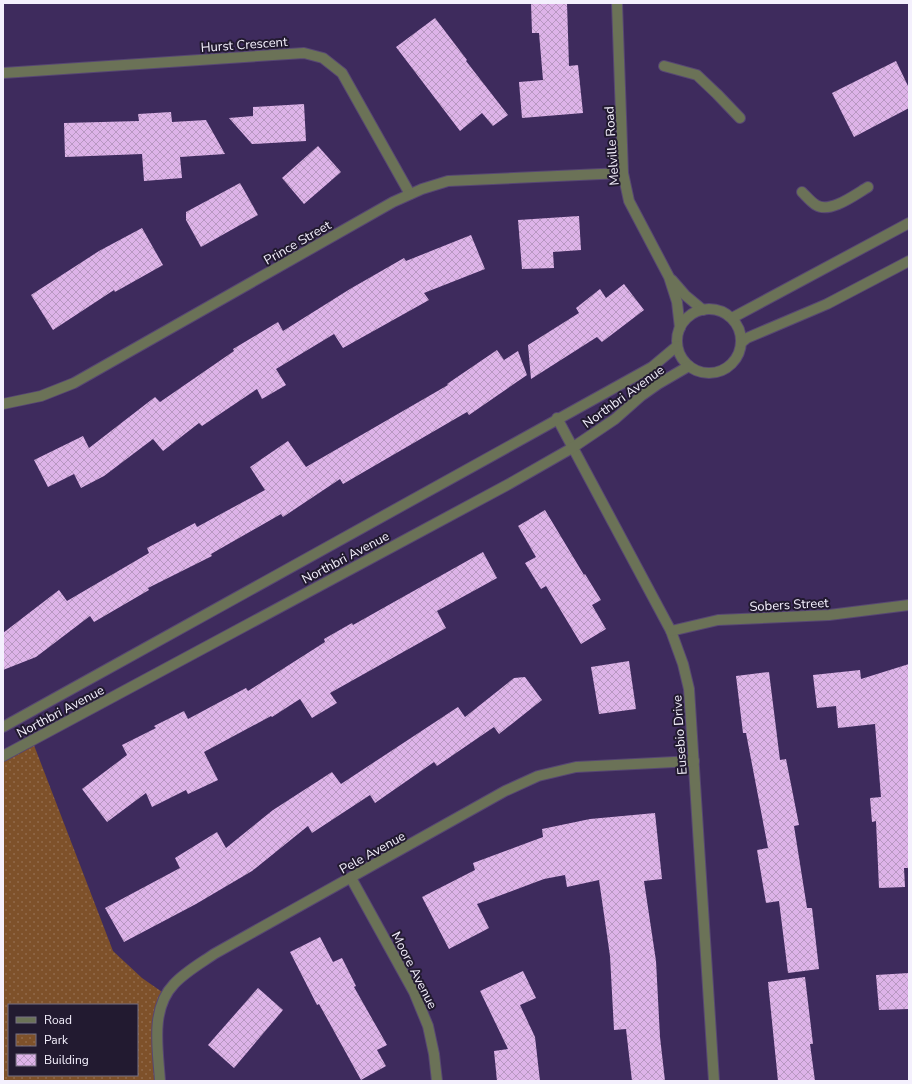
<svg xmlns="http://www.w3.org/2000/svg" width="912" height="1084" viewBox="0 0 912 1084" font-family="'Nunito Sans',sans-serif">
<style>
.park{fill:url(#park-dots);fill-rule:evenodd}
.building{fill:url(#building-cross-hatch)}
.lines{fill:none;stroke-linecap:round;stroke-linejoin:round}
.service-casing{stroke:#574773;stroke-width:12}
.minor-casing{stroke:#574773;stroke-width:12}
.tertiary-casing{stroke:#574773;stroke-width:12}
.service{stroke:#6b7257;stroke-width:10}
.minor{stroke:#6b7257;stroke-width:10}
.tertiary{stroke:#6b7257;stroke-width:10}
.labels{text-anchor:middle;stroke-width:4;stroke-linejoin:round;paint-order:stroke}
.street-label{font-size:13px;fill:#f4f0fd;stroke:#221a30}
</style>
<defs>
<pattern id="park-dots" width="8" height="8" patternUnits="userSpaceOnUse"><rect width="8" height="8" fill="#7e512a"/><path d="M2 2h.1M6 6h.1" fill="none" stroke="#916a4a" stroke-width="1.8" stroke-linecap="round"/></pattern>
<pattern id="building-cross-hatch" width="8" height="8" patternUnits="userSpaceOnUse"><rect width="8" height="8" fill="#ddb3e8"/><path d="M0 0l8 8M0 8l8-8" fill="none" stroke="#b898c1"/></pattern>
</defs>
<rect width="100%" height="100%" fill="#3e2b5d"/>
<!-- park -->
<path class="park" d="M 32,740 L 113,951 L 142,978 L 165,994 L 161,1005 L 160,1081 L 3,1081 L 3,756 ZM 9,1005 L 137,1005 L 137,1075 L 9,1075 Z"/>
<!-- building -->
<g class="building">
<path d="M 531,3 L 567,3 L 569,66 L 578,65 L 583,113 L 522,118 L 519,82 L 543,80 L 539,33 L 532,33 Z"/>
<path d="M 435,18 L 467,60 L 466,61 L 508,115 L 493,126 L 482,113 L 460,131 L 396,47 Z"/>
<path d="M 896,61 L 909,88 L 909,108 L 854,137 L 832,93 Z"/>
<path d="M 304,104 L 306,141 L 252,144 L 229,118 L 253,116 L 253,107 Z"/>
<path d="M 171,112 L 172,122 L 206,120 L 225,154 L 180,157 L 182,178 L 144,181 L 142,154 L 65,157 L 64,123 L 139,121 L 138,114 Z"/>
<path d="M 318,146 L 341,172 L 304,204 L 282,178 Z"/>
<path d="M 240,183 L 258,215 L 201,247 L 186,220 L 186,212 Z"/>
<path d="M 579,216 L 581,250 L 553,252 L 554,268 L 522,269 L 518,220 Z"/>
<path d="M 142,228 L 163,265 L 115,292 L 114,290 L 53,330 L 31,295 L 99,251 Z"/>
<path d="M 471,235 L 485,269 L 424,293 L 429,300 L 343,348 L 334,334 L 276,369 L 286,385 L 262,399 L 257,389 L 202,426 L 199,423 L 163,451 L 153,439 L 104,476 L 81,488 L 74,474 L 48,487 L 34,460 L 83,436 L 89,448 L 155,397 L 160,402 L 234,351 L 233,349 L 278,322 L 283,331 L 350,289 L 404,258 L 406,261 Z"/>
<path d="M 624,284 L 644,310 L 602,342 L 597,337 L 531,379 L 528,345 L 579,313 L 576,308 L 600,289 L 606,298 Z"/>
<path d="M 497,350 L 504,360 L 518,351 L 527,375 L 469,415 L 467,412 L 343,484 L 340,479 L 283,517 L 281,514 L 211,554 L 212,556 L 148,588 L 149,590 L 94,622 L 90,616 L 36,657 L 3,670 L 3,633 L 59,590 L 67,601 L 149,553 L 147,548 L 195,523 L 197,527 L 265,490 L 250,467 L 288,441 L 306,467 L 448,385 L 447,384 Z"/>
<path d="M 545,510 L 584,575 L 585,574 L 601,600 L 592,605 L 606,629 L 581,644 L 546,586 L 541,589 L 525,563 L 536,557 L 518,526 Z"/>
<path d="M 483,552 L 497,578 L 437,611 L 446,628 L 330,693 L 337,703 L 312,718 L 300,699 L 272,717 L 271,716 L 204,752 L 218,780 L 188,794 L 186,790 L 152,807 L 146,793 L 107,822 L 82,789 L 127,755 L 122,745 L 156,728 L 154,726 L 184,711 L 188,719 L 246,688 L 248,691 L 325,642 L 324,639 L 352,623 L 353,625 Z"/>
<path d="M 629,661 L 636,709 L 599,714 L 591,667 Z"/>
<path d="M 909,664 L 909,868 L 904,868 L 905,887 L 879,888 L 876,821 L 872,822 L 870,798 L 881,797 L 875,724 L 838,728 L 836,706 L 817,708 L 813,675 L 860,670 L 861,679 Z"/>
<path d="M 769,672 L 780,760 L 786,759 L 799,825 L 794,826 L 807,908 L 812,908 L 819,969 L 788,973 L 779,901 L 766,903 L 757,850 L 768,848 L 746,733 L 743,733 L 736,676 Z"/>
<path d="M 525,677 L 542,700 L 499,734 L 494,727 L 437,766 L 434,762 L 375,803 L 370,795 L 312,833 L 308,826 L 252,871 L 196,904 L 124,942 L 105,908 L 180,868 L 175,858 L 217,832 L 226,848 L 273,810 L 332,772 L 341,784 L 458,707 L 465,717 L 514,678 Z"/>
<path d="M 655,813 L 662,879 L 644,881 L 656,961 L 660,1037 L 665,1081 L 632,1081 L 626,1029 L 614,1030 L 610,956 L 599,880 L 567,887 L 565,875 L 544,879 L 477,904 L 489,928 L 449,949 L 422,897 L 475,870 L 473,863 L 543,837 L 542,829 L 590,819 Z"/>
<path d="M 320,937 L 333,962 L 342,958 L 356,986 L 354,987 L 387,1045 L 377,1050 L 386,1066 L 361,1080 L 319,1004 L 317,1005 L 290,952 Z"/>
<path d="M 523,971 L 536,998 L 520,1005 L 535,1037 L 540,1081 L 497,1081 L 494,1051 L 508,1049 L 480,991 Z"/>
<path d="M 909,973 L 909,1009 L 879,1010 L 876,975 Z"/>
<path d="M 805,977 L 813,1044 L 810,1044 L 815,1081 L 778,1081 L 768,982 Z"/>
<path d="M 258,988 L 283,1010 L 234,1068 L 208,1045 Z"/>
</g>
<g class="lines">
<defs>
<g id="service">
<path d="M 664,66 L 697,75 L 717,94 L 740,118"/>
<path d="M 802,192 C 807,197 811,202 816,205 C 830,214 856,194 868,187"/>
</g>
<g id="minor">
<path d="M 3,73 L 304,53 L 323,58 L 342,73 L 410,194"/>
<path d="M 3,404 L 41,396 L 74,383 L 393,202 L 422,189 L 448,181 L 623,173"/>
<path d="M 557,418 L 671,631 L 683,664 L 689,689 L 714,1081"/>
<path d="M 671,631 L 718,620 L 829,615 L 909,605"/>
<path d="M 351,878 L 414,992 L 428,1026 L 434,1054 L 437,1081"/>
<path d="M 160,1081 C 158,1049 150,1009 174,984 C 185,972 201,963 214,954 L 505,791 L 538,776 L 576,767 L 694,761"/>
</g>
<g id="tertiary">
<path d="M 617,3 L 623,173 L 629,201 L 669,277 L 677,302 L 680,328"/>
<path d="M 672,280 L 685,295 L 703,310"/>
<circle cx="709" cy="341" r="32"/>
<path d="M 732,318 L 909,223"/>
<path d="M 741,343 L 747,338 L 827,304 L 909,261"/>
<path d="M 3,727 L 652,367 L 677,346"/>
<path d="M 3,756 L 509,484 L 572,448 L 615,419 L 641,396 L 658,384 L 689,366"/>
</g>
</defs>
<!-- service casing -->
<use href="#service" class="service-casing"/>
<!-- minor casing -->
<use href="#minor" class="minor-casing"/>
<!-- tertiary casing -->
<use href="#tertiary" class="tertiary-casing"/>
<!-- service -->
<use href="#service" class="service"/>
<!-- minor -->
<use href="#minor" class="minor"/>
<!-- tertiary -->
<use href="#tertiary" class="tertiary"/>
</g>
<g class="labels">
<!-- street labels -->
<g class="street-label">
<text transform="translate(244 44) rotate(-4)" y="5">Hurst Crescent</text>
<text transform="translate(611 146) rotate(-94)" y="5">Melville Road</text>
<text transform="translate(297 242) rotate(-30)" y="5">Prince Street</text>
<text transform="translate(623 396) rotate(-36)" y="5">Northbri Avenue</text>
<text transform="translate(345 557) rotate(-28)" y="5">Northbri Avenue</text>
<text transform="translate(789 604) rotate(-3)" y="5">Sobers Street</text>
<text transform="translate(60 711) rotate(-28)" y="5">Northbri Avenue</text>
<text transform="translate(679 735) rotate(-94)" y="5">Eusebio Drive</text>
<text transform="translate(372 852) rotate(-29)" y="5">Pele Avenue</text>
<text transform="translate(415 970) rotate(63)" y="5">Moore Avenue</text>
</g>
</g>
<!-- border -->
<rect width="912" height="1084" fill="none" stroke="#f4f0fd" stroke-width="8"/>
<!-- legend -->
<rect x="8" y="1004" width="130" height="72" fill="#221a30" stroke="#767082"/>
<rect x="16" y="1017" width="20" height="6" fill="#6b7257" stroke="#767082"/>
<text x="44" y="1024" font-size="12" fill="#f4f0fd">Road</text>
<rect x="16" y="1034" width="20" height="12" fill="url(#park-dots)" stroke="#767082"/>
<text x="44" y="1044" font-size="12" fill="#f4f0fd">Park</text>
<rect x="16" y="1054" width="20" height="12" fill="url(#building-cross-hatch)" stroke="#767082"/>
<text x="44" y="1064" font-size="12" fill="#f4f0fd">Building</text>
</svg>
